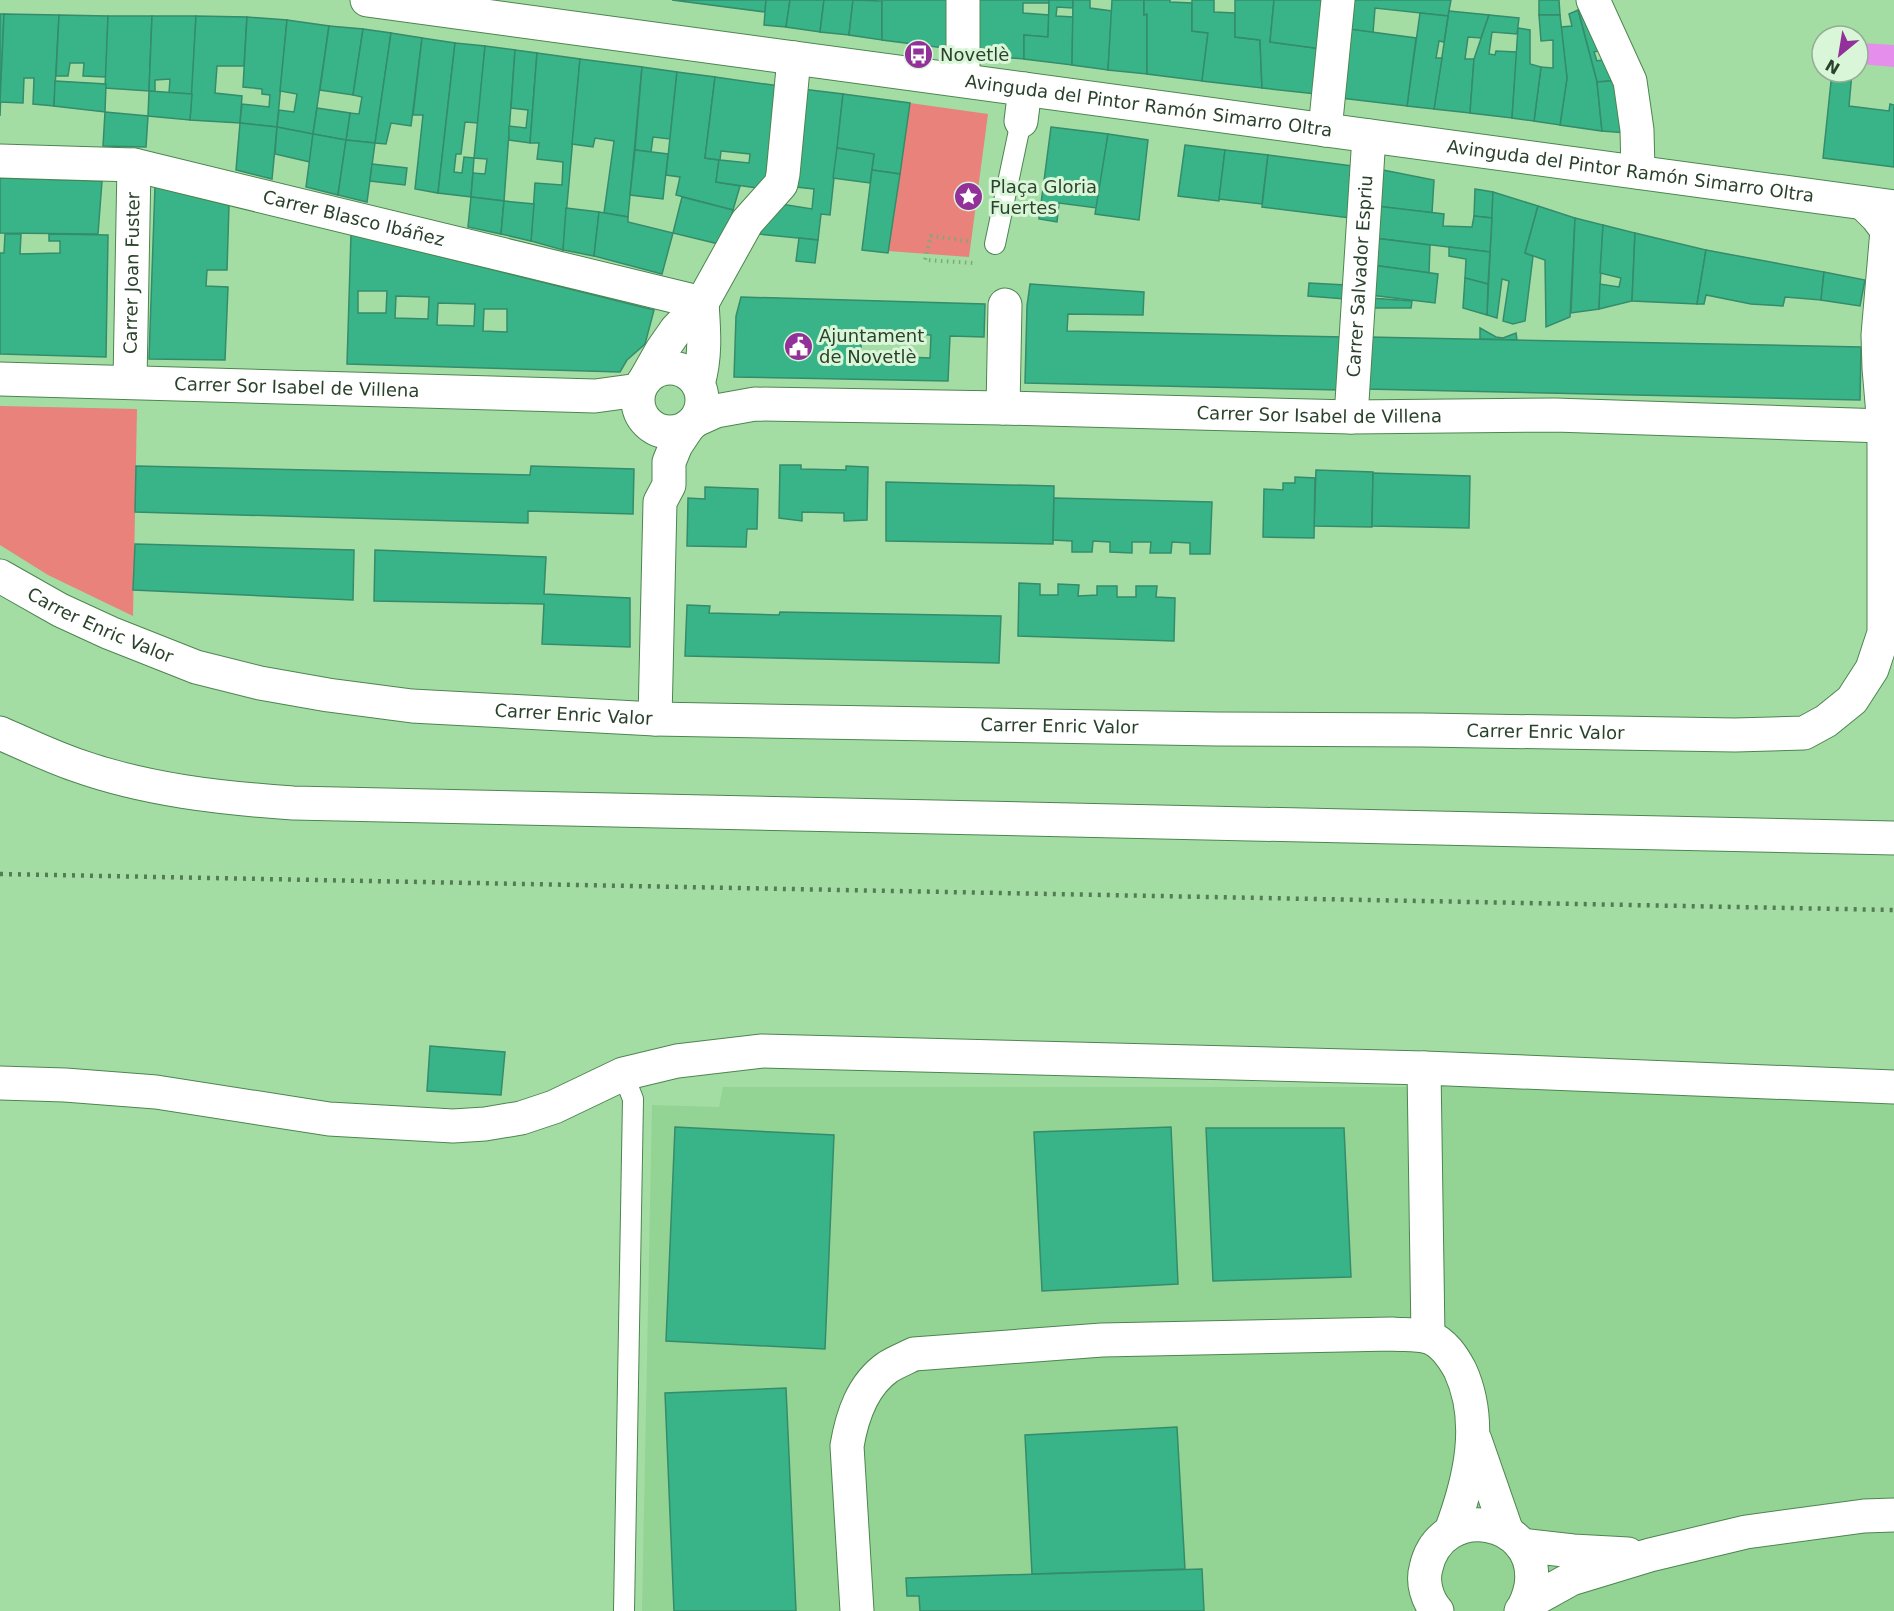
<svg xmlns="http://www.w3.org/2000/svg" width="1894" height="1611" viewBox="0 0 1894 1611" font-family="'DejaVu Sans',sans-serif">
<style>
.built{fill:#93d394}
.green{fill:#e8827a}
.water{fill:#e68eeb}
.building{fill:#39b488;stroke:#348c6b;stroke-width:1.5;fill-rule:evenodd}
.lines{fill:none;stroke-linecap:round;stroke-linejoin:round}
.lane-casing{stroke:#4d8550;stroke-width:22}
.street-casing{stroke:#4d8550;stroke-width:35}
.secondary-casing{stroke:#4d8550;stroke-width:35}
.path{stroke:#7baa7c;stroke-width:4;stroke-dasharray:1.5 4.5;stroke-linecap:butt}
.lane{stroke:#fff;stroke-width:20}
.street{stroke:#fff;stroke-width:33}
.secondary{stroke:#fff;stroke-width:33}
.rail{stroke:#557a56;stroke-width:4.5;stroke-dasharray:3 6;stroke-linecap:butt}
.labels{text-anchor:middle;stroke-width:6;stroke-linejoin:round;paint-order:stroke}
.poi-label{font-size:18px;fill:#2a422b;stroke:#d9f6d8;text-anchor:start}
.street-label{font-size:18px;fill:#2a422b;stroke:#d9f6d8}
</style>
<rect width="100%" height="100%" fill="#a3dda4"/>
<!-- built -->
<path class="built" d="M 723,1087 L 1894,1087 L 1894,1611 L 642,1611 L 652,1105 L 719,1107 Z"/>
<!-- green -->
<g class="green">
<path d="M 910,103 L 988,114 L 969,257 L 888,251 Z"/>
<path d="M 0,406 L 137,409 L 133,616 L 48,575 L 0,545 Z"/>
</g>
<!-- water -->
<path class="water" d="M 1861,43 L 1894,45 L 1894,67 L 1860,64 Z"/>
<!-- building -->
<g class="building">
<path d="M 672,0 L 766,0 L 765,12 Z"/>
<path d="M 766,0 L 790,0 L 786,27 L 764,25 Z"/>
<path d="M 790,0 L 824,0 L 820,32 L 786,27 Z"/>
<path d="M 824,0 L 865,0 L 853,0 L 849,35 L 820,32 Z"/>
<path d="M 853,0 L 882,1 L 882,40 L 849,35 Z"/>
<path d="M 882,0 L 953,0 L 952,49 L 882,40 Z"/>
<path d="M 974,0 L 1049,0 L 1049,3 L 1023,3 L 1023,13 L 1049,15 L 1048,37 L 1024,35 L 1024,59 L 977,55 Z"/>
<path d="M 1049,0 L 1073,0 L 1073,8 L 1057,7 L 1056,16 L 1073,17 L 1072,65 L 1024,59 L 1024,35 L 1048,37 Z"/>
<path d="M 1073,0 L 1090,0 L 1090,8 L 1112,11 L 1108,70 L 1072,65 Z"/>
<path d="M 1112,0 L 1144,0 L 1144,15 L 1147,14 L 1147,74 L 1108,70 Z"/>
<path d="M 1144,0 L 1170,0 L 1170,2 L 1192,3 L 1192,31 L 1208,33 L 1202,81 L 1147,74 L 1147,14 L 1144,15 Z"/>
<path d="M 1192,0 L 1214,0 L 1214,12 L 1235,13 L 1235,37 L 1260,40 L 1262,88 L 1202,81 L 1208,33 L 1192,31 Z"/>
<path d="M 1235,0 L 1274,0 L 1270,42 L 1322,49 L 1316,94 L 1262,88 L 1260,40 L 1235,37 Z"/>
<path d="M 1274,0 L 1326,0 L 1322,49 L 1270,42 Z"/>
<path d="M 1352,0 L 1451,0 L 1448,16 L 1375,8 L 1373,33 L 1349,29 Z"/>
<path d="M 1539,0 L 1559,0 L 1560,15 L 1539,15 Z"/>
<path d="M 1584,8 L 1606,49 L 1594,52 L 1597,61 L 1611,58 L 1623,80 L 1597,82 L 1578,10 Z"/>
<path d="M 1578,10 L 1597,82 L 1602,131 L 1560,125 L 1567,78 L 1561,27 L 1572,26 L 1569,14 Z"/>
<path d="M 1449,11 L 1489,15 L 1481,38 L 1468,37 L 1465,59 L 1474,59 L 1470,113 L 1434,109 Z"/>
<path d="M 1420,13 L 1448,16 L 1444,42 L 1439,41 L 1436,58 L 1442,58 L 1434,109 L 1407,106 Z"/>
<path d="M 0,14 L 4,14 L 0,116 Z"/>
<path d="M 4,14 L 59,15 L 54,106 L 33,104 L 34,78 L 24,78 L 23,103 L 0,102 Z"/>
<path d="M 59,15 L 108,16 L 106,77 L 83,76 L 84,63 L 70,63 L 68,76 L 56,76 Z"/>
<path d="M 1489,15 L 1519,18 L 1517,34 L 1492,32 L 1489,54 L 1495,55 L 1496,51 L 1517,52 L 1512,118 L 1470,113 L 1474,59 Z"/>
<path d="M 1539,15 L 1560,15 L 1567,78 L 1560,125 L 1534,121 L 1541,67 L 1553,68 L 1553,40 L 1541,41 Z"/>
<path d="M 108,16 L 152,16 L 149,91 L 105,88 Z"/>
<path d="M 152,16 L 196,16 L 192,94 L 169,93 L 170,79 L 155,80 L 155,92 L 149,91 Z"/>
<path d="M 196,16 L 247,17 L 244,66 L 217,66 L 215,93 L 242,96 L 240,123 L 190,120 Z"/>
<path d="M 247,17 L 287,20 L 277,127 L 240,123 L 242,104 L 269,107 L 270,95 L 262,94 L 262,89 L 243,87 Z"/>
<path d="M 287,20 L 329,26 L 313,134 L 277,127 L 279,110 L 294,112 L 297,94 L 280,91 Z"/>
<path d="M 329,26 L 363,29 L 353,95 L 320,90 Z"/>
<path d="M 1518,28 L 1530,30 L 1530,64 L 1541,67 L 1534,121 L 1512,118 Z"/>
<path d="M 363,29 L 391,33 L 375,143 L 346,140 L 350,113 L 359,114 L 362,97 L 353,95 Z"/>
<path d="M 1349,29 L 1416,38 L 1407,106 L 1341,98 Z"/>
<path d="M 391,33 L 422,38 L 411,126 L 391,123 L 386,144 L 375,143 Z"/>
<path d="M 422,38 L 455,43 L 438,193 L 415,189 L 423,115 L 413,115 Z"/>
<path d="M 455,43 L 485,46 L 478,123 L 465,122 L 461,154 L 456,154 L 454,172 L 462,173 L 464,157 L 474,158 L 471,197 L 438,193 Z"/>
<path d="M 485,46 L 515,50 L 504,201 L 471,197 L 473,173 L 485,174 L 487,159 L 474,158 Z"/>
<path d="M 515,50 L 537,53 L 530,143 L 509,140 L 509,126 L 526,128 L 528,110 L 511,108 Z"/>
<path d="M 537,53 L 580,59 L 563,250 L 531,241 L 535,183 L 562,185 L 563,162 L 537,159 L 539,143 L 530,143 Z"/>
<path d="M 580,59 L 642,67 L 628,217 L 604,213 L 614,141 L 595,138 L 593,147 L 572,144 Z"/>
<path d="M 642,67 L 677,72 L 670,139 L 653,137 L 651,152 L 635,150 Z"/>
<path d="M 677,72 L 715,77 L 705,158 L 719,160 L 716,182 L 740,186 L 733,210 L 676,195 L 680,177 L 666,175 Z"/>
<path d="M 1832,72 L 1852,72 L 1849,106 L 1889,111 L 1890,104 L 1894,105 L 1894,167 L 1823,158 Z"/>
<path d="M 715,77 L 779,86 L 769,185 L 764,189 L 716,182 L 719,160 L 705,158 ZM 721,151 L 750,154 L 749,163 L 720,160 Z"/>
<path d="M 1623,80 L 1627,133 L 1602,131 L 1597,82 Z"/>
<path d="M 55,81 L 106,84 L 105,112 L 54,106 Z"/>
<path d="M 802,89 L 843,94 L 830,215 L 821,214 L 818,240 L 758,234 L 781,204 L 812,209 L 814,189 L 796,187 Z"/>
<path d="M 149,91 L 192,94 L 190,120 L 148,116 Z"/>
<path d="M 843,94 L 910,103 L 900,174 L 872,170 L 874,154 L 837,148 Z"/>
<path d="M 317,108 L 350,113 L 346,140 L 313,134 Z"/>
<path d="M 105,112 L 148,116 L 146,147 L 103,146 Z"/>
<path d="M 240,123 L 277,127 L 272,179 L 236,170 Z"/>
<path d="M 277,127 L 313,134 L 310,162 L 275,154 Z"/>
<path d="M 1051,127 L 1108,134 L 1097,208 L 1059,203 L 1057,222 L 1039,219 Z"/>
<path d="M 313,134 L 346,140 L 338,195 L 306,187 Z"/>
<path d="M 1108,134 L 1148,140 L 1139,220 L 1095,214 Z"/>
<path d="M 346,140 L 375,143 L 367,202 L 338,195 Z"/>
<path d="M 1185,145 L 1225,150 L 1219,201 L 1178,196 Z"/>
<path d="M 837,148 L 874,154 L 870,183 L 833,178 Z"/>
<path d="M 635,150 L 668,154 L 663,199 L 630,195 Z"/>
<path d="M 1225,150 L 1268,155 L 1262,204 L 1219,199 Z"/>
<path d="M 1268,155 L 1352,166 L 1350,218 L 1262,207 Z"/>
<path d="M 372,164 L 407,168 L 405,185 L 370,181 Z"/>
<path d="M 1378,169 L 1434,180 L 1432,213 L 1376,206 Z"/>
<path d="M 872,170 L 900,174 L 888,253 L 862,250 Z"/>
<path d="M 0,178 L 102,181 L 98,234 L 0,233 Z"/>
<path d="M 155,186 L 229,205 L 227,270 L 207,270 L 206,286 L 228,287 L 225,360 L 149,359 Z"/>
<path d="M 1475,189 L 1493,192 L 1492,218 L 1474,216 Z"/>
<path d="M 1493,192 L 1538,206 L 1525,253 L 1533,256 L 1525,321 L 1513,324 L 1503,321 L 1509,281 L 1502,279 L 1497,318 L 1487,315 Z"/>
<path d="M 471,197 L 504,201 L 501,234 L 468,227 Z"/>
<path d="M 682,197 L 733,210 L 723,245 L 673,233 Z"/>
<path d="M 504,201 L 534,204 L 531,241 L 501,234 Z"/>
<path d="M 1376,206 L 1444,214 L 1443,226 L 1472,227 L 1474,216 L 1492,218 L 1490,252 L 1374,238 Z"/>
<path d="M 1538,206 L 1575,218 L 1570,317 L 1546,327 L 1545,260 L 1525,253 Z"/>
<path d="M 566,208 L 599,212 L 594,256 L 563,250 Z"/>
<path d="M 599,212 L 628,217 L 628,222 L 673,233 L 662,274 L 594,256 Z"/>
<path d="M 1575,218 L 1603,225 L 1599,309 L 1571,313 Z"/>
<path d="M 1603,225 L 1635,233 L 1632,301 L 1599,309 L 1600,284 L 1619,287 L 1621,278 L 1600,273 Z"/>
<path d="M 1635,233 L 1706,250 L 1697,304 L 1632,301 Z"/>
<path d="M 5,234 L 21,234 L 20,254 L 60,253 L 60,241 L 49,241 L 49,234 L 108,235 L 106,357 L 0,354 L 0,253 L 4,253 Z"/>
<path d="M 351,234 L 654,310 L 645,344 L 627,360 L 620,372 L 347,364 ZM 358,291 L 387,291 L 386,313 L 358,313 ZM 396,296 L 429,297 L 428,319 L 395,318 ZM 438,303 L 475,304 L 474,326 L 437,325 ZM 484,309 L 507,309 L 507,332 L 483,331 Z"/>
<path d="M 799,238 L 818,240 L 815,263 L 796,261 Z"/>
<path d="M 1374,238 L 1430,245 L 1429,273 L 1372,265 Z"/>
<path d="M 1449,247 L 1490,252 L 1488,284 L 1465,278 L 1466,259 L 1449,256 Z"/>
<path d="M 1706,250 L 1824,272 L 1821,300 L 1785,297 L 1783,306 L 1751,304 L 1706,295 L 1704,304 L 1697,304 Z"/>
<path d="M 1372,265 L 1438,274 L 1435,303 L 1370,295 Z"/>
<path d="M 1824,272 L 1865,280 L 1860,306 L 1821,300 Z"/>
<path d="M 1465,278 L 1488,284 L 1487,315 L 1463,308 Z"/>
<path d="M 1309,283 L 1346,285 L 1345,299 L 1308,296 Z"/>
<path d="M 1030,284 L 1144,292 L 1143,315 L 1068,314 L 1067,331 L 1344,337 L 1341,390 L 1025,383 L 1027,306 Z"/>
<path d="M 741,297 L 985,304 L 984,337 L 950,336 L 948,381 L 734,377 L 736,316 ZM 861,333 L 931,335 L 930,358 L 861,355 Z"/>
<path d="M 1370,298 L 1412,301 L 1411,308 L 1370,308 Z"/>
<path d="M 1480,328 L 1496,337 L 1503,338 L 1516,333 L 1517,340 L 1480,339 Z"/>
<path d="M 1368,337 L 1861,347 L 1860,400 L 1365,389 Z"/>
<path d="M 780,465 L 801,465 L 801,469 L 846,470 L 846,466 L 868,467 L 867,520 L 844,521 L 844,513 L 802,512 L 802,521 L 779,518 Z"/>
<path d="M 136,466 L 530,475 L 531,466 L 634,469 L 633,514 L 528,511 L 528,523 L 135,512 Z"/>
<path d="M 1316,470 L 1373,472 L 1372,527 L 1314,526 Z"/>
<path d="M 1373,473 L 1470,476 L 1469,528 L 1372,526 Z"/>
<path d="M 1295,477 L 1315,478 L 1314,538 L 1263,537 L 1264,489 L 1283,490 L 1283,483 L 1295,483 Z"/>
<path d="M 886,482 L 1054,486 L 1053,544 L 886,541 Z"/>
<path d="M 705,487 L 758,489 L 757,529 L 747,529 L 746,547 L 687,546 L 688,498 L 705,499 Z"/>
<path d="M 1054,498 L 1212,502 L 1210,554 L 1190,554 L 1190,543 L 1172,542 L 1171,553 L 1150,553 L 1151,542 L 1132,542 L 1132,553 L 1110,552 L 1110,542 L 1093,541 L 1092,552 L 1072,552 L 1072,541 L 1053,540 Z"/>
<path d="M 135,544 L 354,550 L 353,600 L 133,590 Z"/>
<path d="M 375,550 L 546,557 L 544,594 L 630,598 L 630,647 L 542,644 L 544,604 L 374,601 Z"/>
<path d="M 1019,583 L 1040,584 L 1040,595 L 1058,595 L 1058,584 L 1079,585 L 1078,596 L 1097,595 L 1097,586 L 1117,586 L 1117,597 L 1136,597 L 1136,586 L 1157,586 L 1156,597 L 1175,598 L 1174,641 L 1018,636 Z"/>
<path d="M 687,605 L 710,606 L 709,613 L 779,615 L 780,612 L 1001,616 L 999,663 L 685,656 Z"/>
<path d="M 430,1046 L 505,1052 L 501,1095 L 427,1091 Z"/>
<path d="M 675,1127 L 834,1135 L 825,1349 L 666,1341 Z"/>
<path d="M 1171,1127 L 1178,1284 L 1042,1291 L 1034,1132 Z"/>
<path d="M 1206,1128 L 1344,1128 L 1351,1277 L 1213,1281 Z"/>
<path d="M 786,1388 L 796,1611 L 674,1611 L 665,1393 Z"/>
<path d="M 1177,1427 L 1185,1569 L 1032,1574 L 1025,1435 Z"/>
<path d="M 1202,1569 L 1204,1611 L 920,1611 L 919,1596 L 907,1596 L 906,1578 Z"/>
</g>
<g class="lines">
<defs>
<g id="lane">
<path d="M 995,244 L 1021,121"/>
<path d="M 623,1074 L 633,1099 L 624,1611"/>
</g>
<g id="street">
<path d="M 963,0 L 963,80"/>
<path d="M 1593,0 L 1630,81 L 1637,130 L 1638,172"/>
<path d="M 1021,121 L 1025,89"/>
<path d="M 1325,130 L 1338,0"/>
<path id="s1" d="M 0,161 L 134,165 L 702,303"/>
<circle cx="670" cy="400" r="32"/>
<path id="s2" d="M 0,379 L 595,396 L 639,390 L 640,388"/>
<path d="M 645,380 L 662,350 L 676,330 L 702,303 L 747,222 L 781,184 L 783,174 L 794,58"/>
<path id="s3" d="M 130,381 L 134,165"/>
<path d="M 698,384 C 706,357 704,331 702,303"/>
<path d="M 1003,408 L 1005,305"/>
<path id="s4" d="M 1351,417 L 1369,136"/>
<path id="s5" d="M 696,420 L 716,411 L 755,404 L 1003,408 L 1351,417 L 1555,415 L 1884,426"/>
<path id="s6" d="M 0,576 L 60,610 L 110,633 L 196,667 L 260,683 L 328,695 L 412,706 L 655,719 L 1216,729 L 1423,730 L 1735,735 L 1804,733 L 1826,721 L 1852,700 L 1872,669 L 1884,633 L 1884,426 L 1879,368 L 1878,335 L 1887,230 L 1877,217 L 1863,203"/>
<path d="M 655,719 L 660,502 L 669,485 L 669,462 L 676,445 L 688,427"/>
<path d="M 0,1083 L 65,1085 L 156,1092 L 329,1119 L 453,1126 L 485,1124 L 521,1118 L 554,1107 L 623,1074 L 677,1061 L 762,1051 L 1424,1068"/>
<path d="M 1428,1337 L 1424,1068 L 1894,1087"/>
<path d="M 1475,1440 L 1507,1532"/>
<path d="M 1521,1545 L 1573,1551 L 1628,1554"/>
<path d="M 1526,1604 L 1571,1579 L 1650,1555 L 1746,1532 L 1864,1516 L 1894,1515"/>
<path d="M 857,1611 L 847,1446 C 852,1416 862,1385 888,1367 C 896,1362 906,1358 914,1354 L 1102,1340 L 1392,1334 C 1403,1335 1418,1334 1429,1337 C 1444,1343 1453,1357 1460,1370 C 1484,1422 1470,1480 1451,1531"/>
<path d="M 1437,1611 C 1427,1600 1422,1582 1426,1568 C 1441,1500 1541,1517 1531,1586 C 1529,1596 1527,1603 1521,1611"/>
</g>
<g id="secondary">
<path id="s7" d="M 367,0 L 1894,207"/>
<path d="M 0,733 C 25,744 50,756 76,765 C 146,790 220,798 293,803 L 1894,838"/>
</g>
</defs>
<!-- lane casing -->
<use href="#lane" class="lane-casing"/>
<!-- street casing -->
<use href="#street" class="street-casing"/>
<!-- secondary casing -->
<use href="#secondary" class="secondary-casing"/>
<!-- path -->
<path class="path" d="M 968,241 L 931,236 L 925,260 L 973,263"/>
<!-- lane -->
<use href="#lane" class="lane"/>
<!-- street -->
<use href="#street" class="street"/>
<!-- secondary -->
<use href="#secondary" class="secondary"/>
<!-- rail -->
<path class="rail" d="M 0,874 L 1894,910"/>
</g>
<!-- icons -->
<defs>
<symbol id="bus-disc" viewBox="-11 -11 22 22"><circle r="9.5" fill="#923199" stroke="#d9f6d8"/><path d="M-5-6H5V4H4V6H2V4H-2V6H-4V4H-5ZM-3.5-4V0h7V-4ZM-3.5 1.2v1.5H-2V1.2ZM2 1.2v1.5H3.5V1.2Z" fill="#fff"/></symbol>
<symbol id="sight-disc" viewBox="-11 -11 22 22"><circle r="9.5" fill="#923199" stroke="#d9f6d8"/><path d="M0-6L1.8-2.2L6-1.7L2.9 1.2L3.7 5.4L0 3.3L-3.7 5.4L-2.9 1.2L-6-1.7L-1.8-2.2Z" fill="#fff"/></symbol>
<symbol id="civic-disc" viewBox="-11 -11 22 22"><circle r="9.5" fill="#923199" stroke="#d9f6d8"/><path d="M-.6-6.5H3V-4.5H.6V-3L4-1V1h2V6H-6V1h2V-1L-.6-3ZM-1.2 2.5V6h2.4V2.5Z" fill="#fff"/></symbol>
</defs>
<g fill-rule="evenodd">
<use href="#bus-disc" x="902" y="38" width="33" height="33"/>
<use href="#sight-disc" x="952" y="180" width="33" height="33"/>
<use href="#civic-disc" x="782" y="330" width="33" height="33"/>
</g>
<g class="labels">
<!-- poi labels -->
<g class="poi-label">
<text x="940" y="61">Novetlè</text>
<text x="990" y="193">Plaça Gloria<tspan x="990" dy="21">Fuertes</tspan></text>
<text x="819" y="342">Ajuntament<tspan x="819" dy="21">de Novetlè</tspan></text>
</g>
<!-- street labels -->
<g class="street-label">
<text dy="6" stroke="none"><textPath href="#s7" startOffset="789">Avinguda del Pintor Ramón Simarro Oltra</textPath></text>
<text dy="6" stroke="none"><textPath href="#s7" startOffset="1275">Avinguda del Pintor Ramón Simarro Oltra</textPath></text>
<text dy="6" stroke="none"><textPath href="#s1" startOffset="360">Carrer Blasco Ibáñez</textPath></text>
<text dy="6" stroke="none"><textPath href="#s3" startOffset="108">Carrer Joan Fuster</textPath></text>
<text dy="6" stroke="none"><textPath href="#s4" startOffset="141">Carrer Salvador Espriu</textPath></text>
<text dy="6" stroke="none"><textPath href="#s2" startOffset="297">Carrer Sor Isabel de Villena</textPath></text>
<text dy="6" stroke="none"><textPath href="#s5" startOffset="626">Carrer Sor Isabel de Villena</textPath></text>
<text dy="6" stroke="none"><textPath href="#s6" startOffset="112">Carrer Enric Valor</textPath></text>
<text dy="6" stroke="none"><textPath href="#s6" startOffset="598">Carrer Enric Valor</textPath></text>
<text dy="6" stroke="none"><textPath href="#s6" startOffset="1084">Carrer Enric Valor</textPath></text>
<text dy="6" stroke="none"><textPath href="#s6" startOffset="1570">Carrer Enric Valor</textPath></text>
</g>
</g>
<!-- north arrow -->
<g transform="translate(1840 54) rotate(210)"><circle r="28" fill="#d9f6d8" stroke="#93ae93" stroke-width="1.5"/>
<path d="M0-4.5L10 22L0 15L-10 22Z" fill="#923199"/>
<text y="-9" font-size="16" font-weight="bold" text-anchor="middle" fill="#2a422b">N</text>
</g>
</svg>
